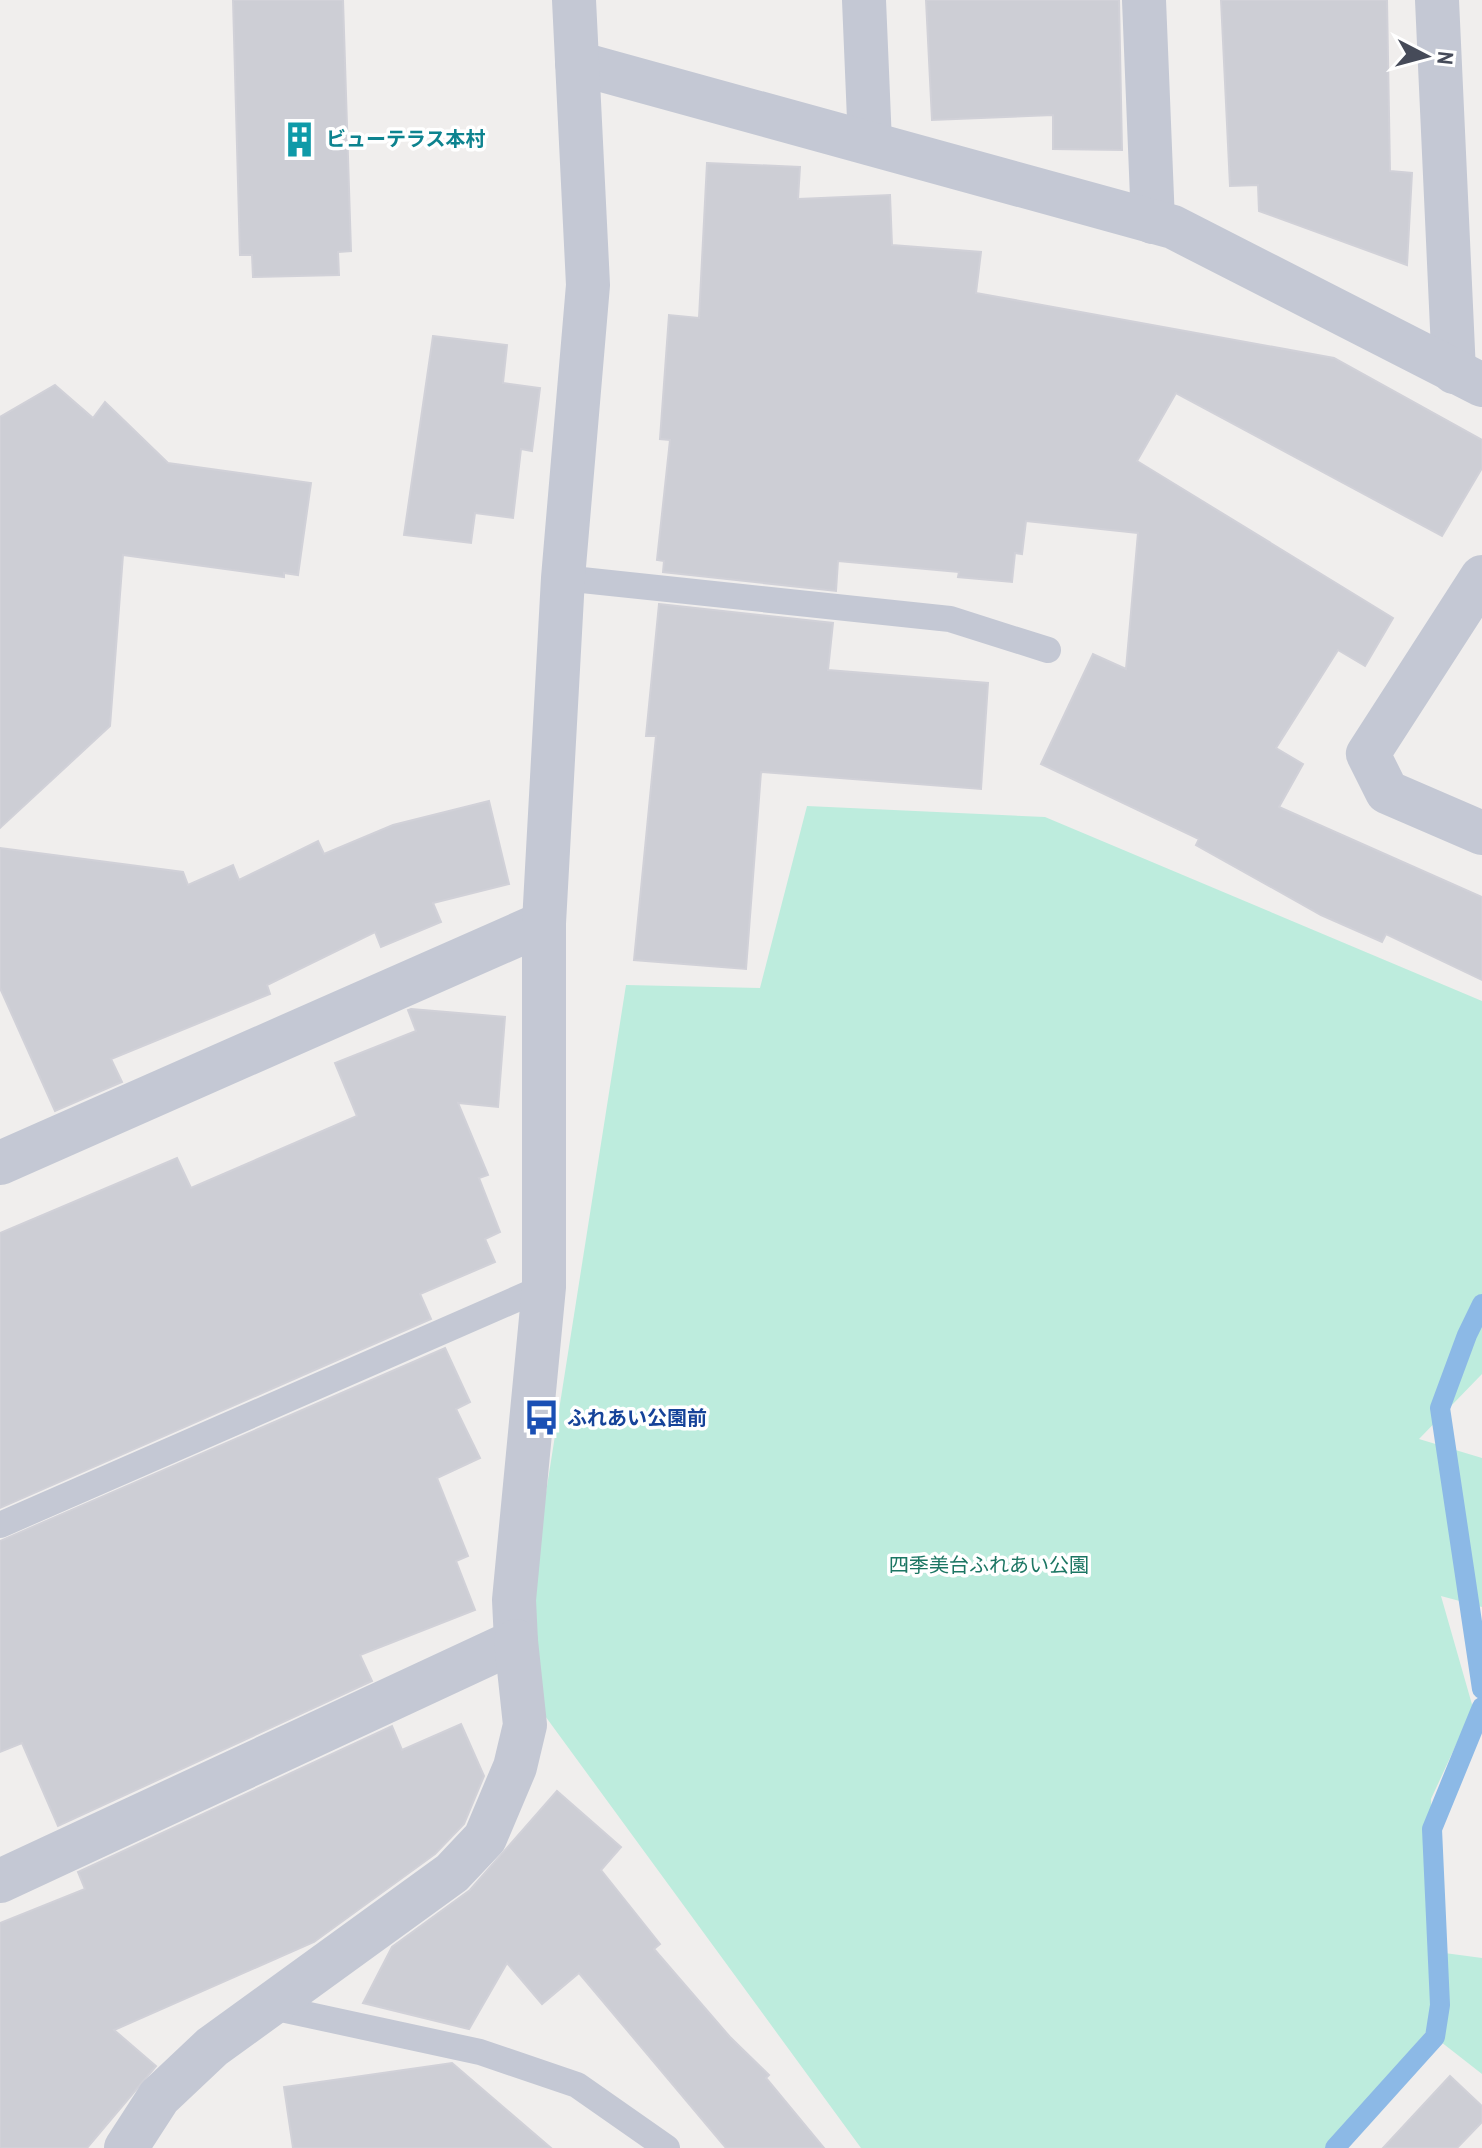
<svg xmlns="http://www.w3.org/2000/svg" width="1482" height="2148" viewBox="0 0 1482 2148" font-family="'Archivo Narrow','Noto Sans JP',sans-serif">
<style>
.green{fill:#bdecdd}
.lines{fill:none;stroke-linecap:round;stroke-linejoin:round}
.stream{stroke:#8cb9e6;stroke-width:20}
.building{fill:#cdced5;stroke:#d1d1d8;stroke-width:2}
.lane{stroke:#c4c8d4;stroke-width:26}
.street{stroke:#c4c8d4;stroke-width:44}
.labels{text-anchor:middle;stroke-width:7;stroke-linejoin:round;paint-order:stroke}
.culture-label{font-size:20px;font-weight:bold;fill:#0d838f;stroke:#fff;text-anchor:start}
.transit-label{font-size:20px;font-weight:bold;fill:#164399;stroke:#fff;text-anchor:start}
.park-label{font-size:20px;fill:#1c7663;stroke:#fff}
</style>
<rect width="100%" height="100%" fill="#f0eeed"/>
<!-- green -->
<path class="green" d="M 807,806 L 1045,817 L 1482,1001 L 1482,1374 L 1419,1439 L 1482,1458 L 1482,1607 L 1441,1596 L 1473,1708 L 1431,1799 L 1437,1952 L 1482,1958 L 1482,2074 L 1427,2031 L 1326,2148 L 861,2148 L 540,1709 L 525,1626 L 626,985 L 760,988 Z"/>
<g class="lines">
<!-- stream -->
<g class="stream">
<path d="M 1482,1304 L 1467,1335 L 1440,1408 L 1482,1689"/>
<path d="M 1335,2148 L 1435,2037 L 1440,2005 L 1432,1829 L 1482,1707"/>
</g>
</g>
<!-- building -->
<g class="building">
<path d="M 233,0 L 343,0 L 351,251 L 338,252 L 339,275 L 253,277 L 252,255 L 240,255 Z"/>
<path d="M 926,0 L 1119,0 L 1122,150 L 1053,149 L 1053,115 L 932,120 Z"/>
<path d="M 1221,0 L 1387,0 L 1390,171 L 1412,173 L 1407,265 L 1259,211 L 1258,185 L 1230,186 Z"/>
<path d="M 707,163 L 800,167 L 798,199 L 890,195 L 892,245 L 981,252 L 976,293 L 1334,358 L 1482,440 L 1482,468 L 1442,536 L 1176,393 L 1137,461 L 1393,618 L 1365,666 L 1338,650 L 1276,748 L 1303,764 L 1279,807 L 1482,897 L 1482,980 L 1386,934 L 1382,942 L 1321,915 L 1196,845 L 1199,839 L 1041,764 L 1093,654 L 1126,669 L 1138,533 L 1026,521 L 1022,554 L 1015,553 L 1012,582 L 958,577 L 959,572 L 838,561 L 836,591 L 663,572 L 664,561 L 657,560 L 670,440 L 660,439 L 669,315 L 699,318 Z"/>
<path d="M 433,336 L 507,345 L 503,383 L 540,388 L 532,451 L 521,449 L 513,518 L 475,513 L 471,543 L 404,535 Z"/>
<path d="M 55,385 L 93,418 L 105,402 L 168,463 L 311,483 L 298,575 L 284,573 L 284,577 L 123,555 L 110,726 L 0,828 L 0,417 Z"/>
<path d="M 659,604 L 833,623 L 828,670 L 988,683 L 981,789 L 761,772 L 746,969 L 634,960 L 656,736 L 646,736 Z"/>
<path d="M 489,801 L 509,884 L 433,903 L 441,922 L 381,947 L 375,932 L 267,985 L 270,994 L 111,1059 L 122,1082 L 55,1111 L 0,988 L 0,848 L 183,872 L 188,885 L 233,865 L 239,880 L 318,841 L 324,854 L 393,825 Z"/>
<path d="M 411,1009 L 505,1017 L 498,1107 L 458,1103 L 488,1175 L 479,1178 L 500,1232 L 485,1239 L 495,1262 L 420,1294 L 431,1319 L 0,1508 L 0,1233 L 177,1158 L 191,1188 L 357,1116 L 335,1063 L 416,1031 L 408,1010 Z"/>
<path d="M 445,1348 L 470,1402 L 456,1409 L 480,1458 L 437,1478 L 468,1556 L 456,1561 L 475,1610 L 360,1655 L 372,1681 L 58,1826 L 22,1743 L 0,1752 L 0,1541 Z"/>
<path d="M 461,1724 L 484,1776 L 464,1824 L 435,1854 L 314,1942 L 114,2030 L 156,2066 L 87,2148 L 0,2148 L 0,1923 L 85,1889 L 78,1872 L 392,1726 L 402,1750 Z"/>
<path d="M 557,1791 L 621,1847 L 601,1870 L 660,1944 L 654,1949 L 730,2037 L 769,2075 L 766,2078 L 824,2148 L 726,2148 L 579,1973 L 542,2004 L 507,1963 L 469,2029 L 363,2003 L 392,1947 L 470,1890 Z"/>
<path d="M 452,2063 L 551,2148 L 293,2148 L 284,2087 Z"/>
<path d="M 1450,2076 L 1482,2106 L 1482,2122 L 1457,2148 L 1383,2148 Z"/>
</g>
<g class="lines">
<!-- lane -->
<g class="lane">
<path d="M 563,578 L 950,619 L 1048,650"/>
<path d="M 0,1525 L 544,1287"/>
<path d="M 272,2007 L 480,2052 L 577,2085 L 667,2148"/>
</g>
<!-- street -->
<g class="street">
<path d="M 864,0 L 870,143"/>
<path d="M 1144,0 L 1153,222"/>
<path d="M 1437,0 L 1454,372"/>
<path d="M 577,63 L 1173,227 L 1482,385"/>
<path d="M 1482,577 L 1368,754 L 1387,792 L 1482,833"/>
<path d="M 0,1163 L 544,923"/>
<path d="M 0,1881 L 516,1641 L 514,1600 L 544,1287 L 544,923 L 563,578 L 588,285 L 574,0"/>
<path d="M 126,2148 L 159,2097 L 212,2047 L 452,1873 L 485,1838 L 515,1767 L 525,1725 L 516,1641"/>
</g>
</g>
<!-- icons -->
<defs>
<symbol id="building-bare" viewBox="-9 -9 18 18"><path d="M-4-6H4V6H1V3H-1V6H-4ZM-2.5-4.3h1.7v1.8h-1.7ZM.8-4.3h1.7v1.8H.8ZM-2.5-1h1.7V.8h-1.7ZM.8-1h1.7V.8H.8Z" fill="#0f9aa8" stroke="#fff" stroke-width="2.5" paint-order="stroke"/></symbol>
<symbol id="bus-bare" viewBox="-9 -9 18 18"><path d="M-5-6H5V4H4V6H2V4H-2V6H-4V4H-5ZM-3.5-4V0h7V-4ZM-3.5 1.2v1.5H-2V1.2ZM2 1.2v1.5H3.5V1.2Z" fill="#1a4fb4" stroke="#fff" stroke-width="2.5" paint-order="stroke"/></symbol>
</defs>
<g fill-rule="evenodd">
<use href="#building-bare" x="274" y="114" width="51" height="51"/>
<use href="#bus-bare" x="516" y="1392" width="51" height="51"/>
</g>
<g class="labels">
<!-- culture labels -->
<g class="culture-label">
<text x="326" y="146">ビューテラス本村</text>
</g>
<!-- transit labels -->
<g class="transit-label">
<text x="567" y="1425">ふれあい公園前</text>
</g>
<!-- park labels -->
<g class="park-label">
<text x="989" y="1572">四季美台ふれあい公園</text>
</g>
</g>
<!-- north arrow -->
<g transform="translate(1426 56) rotate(96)" stroke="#ffffff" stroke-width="6" paint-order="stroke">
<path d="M0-6L14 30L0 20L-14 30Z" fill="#464b59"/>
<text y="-12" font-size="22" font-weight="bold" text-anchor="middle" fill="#464b59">N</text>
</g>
</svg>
